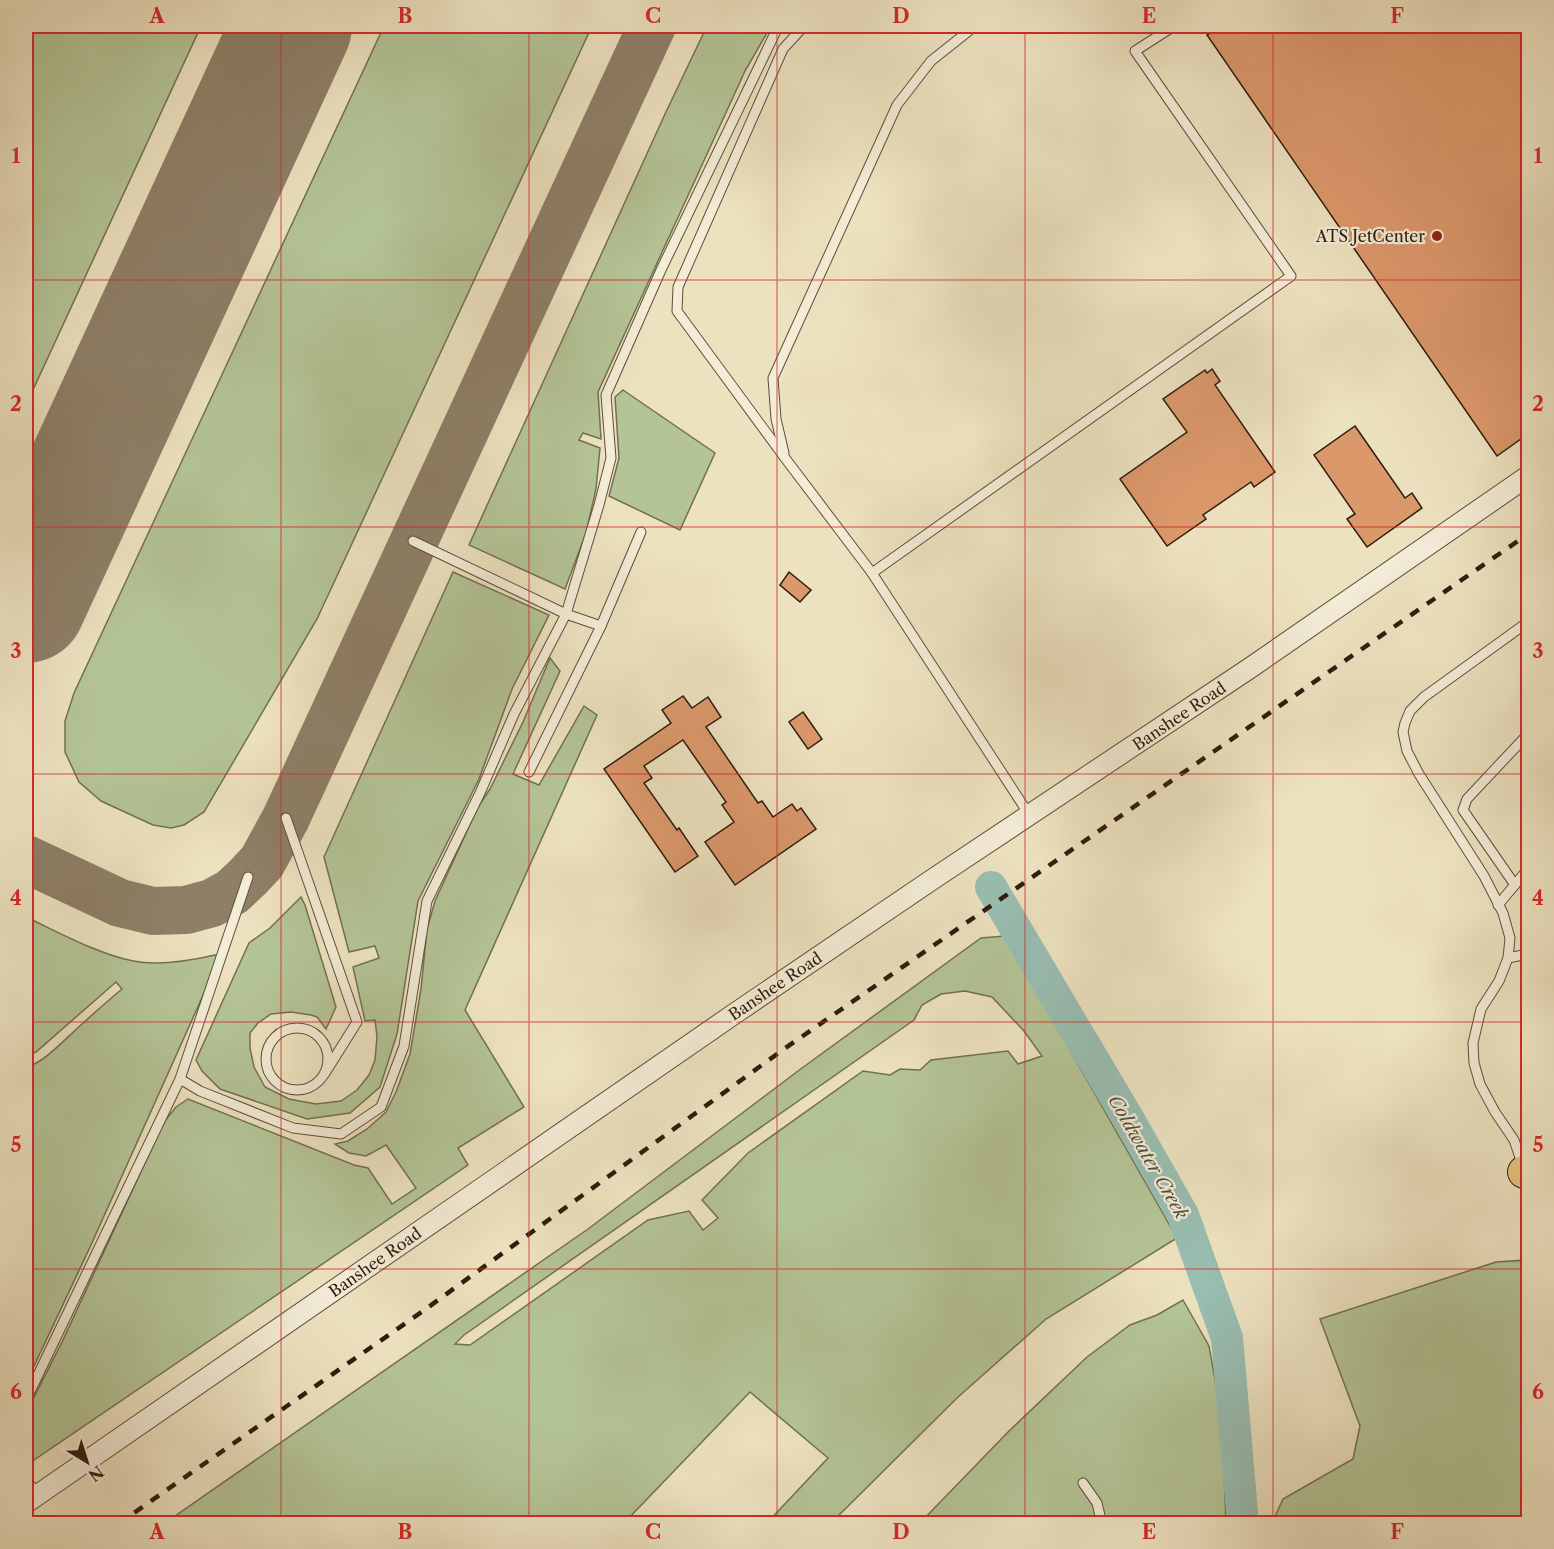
<svg xmlns="http://www.w3.org/2000/svg" width="1554" height="1549" viewBox="0 0 1554 1549" font-family="'Libre Caslon Text',serif">
<style>
.green{fill:#b4c496;stroke:#727052;stroke-width:1.5;fill-rule:evenodd}
.lines{fill:none;stroke-linecap:round;stroke-linejoin:round}
.river{stroke:#99beb2;stroke-width:32}
.taxiway{stroke:#8e7f67;stroke-width:48}
.runway{stroke:#8e7f67;stroke-width:120}
.building{fill:#db986b;stroke:#2f1c0e;stroke-width:1.5}
.service-casing{stroke:#5e4e3a;stroke-width:11}
.minor-casing{stroke:#5e4e3a;stroke-width:22}
.primary-casing{stroke:#2f1c0e;stroke-width:34}
.service{stroke:#f3ecd6;stroke-width:9}
.minor{stroke:#f3ecd6;stroke-width:20}
.primary{stroke:#e6c180;stroke-width:32}
.rail{stroke:#2f1c0e;stroke-width:4.5;stroke-dasharray:10 10;stroke-linecap:butt}
.grid{fill:none;stroke:#d62828;stroke-width:1.5;stroke-opacity:0.55}
.poi-dot{fill:#8f2418;stroke:#f3ecd6;stroke-width:2}
.labels{text-anchor:middle;stroke-width:4.5;stroke-linejoin:round;paint-order:stroke}
.poi-label{font-size:16px;fill:#2f1c0e;stroke:#f3ecd6;text-anchor:end}
.street-label{font-size:16px;fill:#2f1c0e;stroke:#f3ecd6}
.water-label{font-size:18px;font-style:italic;fill:#4f4d3f;stroke:#f3ecd6}
.neatline{fill:none;stroke:#d62828;stroke-width:2}
.grid-label{font-size:20px;text-anchor:middle;font-weight:bold;fill:#d62828}
</style>
<rect width="100%" height="100%" fill="#ede2c0"/>
<filter id="stains"><feTurbulence type="fractalNoise" baseFrequency=".00333" numOctaves="4"/><feColorMatrix values="0 0 0 0 .2 0 0 0 0 .09 0 0 0 0 .02 0 0 0 .5 -.17"/></filter>
<radialGradient id="worn" r=".72"><stop offset=".6" stop-color="#630" stop-opacity="0"/><stop offset="1" stop-color="#630" stop-opacity=".3"/></radialGradient>
<!-- green -->
<g class="green">
<path d="M 26,26 L 201,26 L 26,405 Z"/>
<path d="M 384,26 L 592,26 L 317,619 L 204,812 L 184,825 L 171,828 L 153,825 L 101,801 L 79,782 L 65,752 L 65,721 L 74,693 Z"/>
<path d="M 707,26 L 771,26 L 745,71 L 598,392 L 601,439 L 583,433 L 579,440 L 600,448 L 596,489 L 586,533 L 565,589 L 469,545 L 665,114 Z"/>
<path d="M 623,390 L 715,453 L 680,530 L 609,496 L 619,458 L 615,397 Z"/>
<path d="M 453,572 L 549,615 L 512,689 L 479,779 L 418,901 L 397,1034 L 380,1087 L 350,1113 L 307,1119 L 220,1089 L 202,1071 L 196,1060 L 249,943 L 270,928 L 301,897 L 305,905 L 336,1007 L 326,1029 L 317,1017 L 311,1015 L 291,1012 L 271,1014 L 258,1023 L 250,1033 L 250,1048 L 254,1067 L 265,1087 L 289,1099 L 316,1104 L 341,1101 L 357,1090 L 369,1075 L 375,1060 L 377,1037 L 375,1020 L 365,1021 L 353,967 L 379,958 L 375,946 L 349,952 L 324,857 Z"/>
<path d="M 550,658 L 560,671 L 513,774 L 539,785 L 584,706 L 597,715 L 465,1010 L 524,1107 L 458,1148 L 468,1165 L 31,1462 L 26,1456 L 26,1413 L 63,1340 L 164,1122 L 176,1107 L 188,1099 L 354,1165 L 368,1168 L 392,1204 L 416,1188 L 386,1145 L 366,1156 L 349,1153 L 335,1144 L 348,1141 L 367,1129 L 386,1112 L 396,1092 L 410,1054 L 421,989 L 427,929 L 435,901 L 478,807 L 490,789 L 523,722 Z"/>
<path d="M 26,917 C 58,932 98,954 133,961 C 160,966 189,961 215,955 L 218,957 L 218,962 L 91,1245 L 26,1383 L 26,1068 C 47,1060 65,1039 82,1024 C 95,1012 109,1000 122,989 L 116,982 L 36,1052 L 26,1056 Z"/>
<path d="M 1005,936 L 1177,1238 L 1046,1319 L 957,1398 L 831,1523 L 767,1523 L 828,1458 L 750,1392 L 624,1523 L 165,1523 L 588,1229 L 802,1068 L 981,938 ZM 965,991 L 992,997 L 1024,1031 L 1042,1056 L 1018,1064 L 1008,1051 L 931,1060 L 920,1070 L 900,1069 L 890,1075 L 863,1071 L 748,1153 L 702,1200 L 718,1218 L 703,1230 L 689,1211 L 648,1220 L 470,1345 L 455,1344 L 464,1335 L 914,1020 L 922,1005 L 941,994 Z"/>
<path d="M 1528,1260 L 1528,1523 L 1272,1523 L 1283,1499 L 1353,1459 L 1360,1426 L 1320,1319 L 1496,1262 Z"/>
<path d="M 1183,1300 L 1209,1346 L 1222,1418 L 1226,1523 L 919,1524 L 1009,1431 L 1087,1357 L 1130,1325 L 1157,1315 Z"/>
</g>
<g class="lines">
<!-- river -->
<path class="river" d="M 991,887 L 1129,1120 L 1183,1215 L 1227,1338 L 1243,1524"/>
<!-- taxiway -->
<g class="taxiway">
<path d="M 26,582 L 51,548"/>
<path d="M 26,859 L 120,903 L 153,911 L 186,910 L 212,903 L 232,892 L 248,877 L 262,862 L 286,818 L 652,26"/>
</g>
<!-- runway -->
<path class="runway" d="M 26,603 L 292,26"/>
</g>
<!-- building -->
<g class="building">
<path d="M 1221,26 L 1528,26 L 1528,434 L 1497,456 L 1207,35 Z"/>
<path d="M 1212,369 L 1220,381 L 1215,385 L 1275,472 L 1254,487 L 1251,482 L 1203,515 L 1206,519 L 1167,546 L 1120,479 L 1187,432 L 1163,399 L 1205,370 L 1207,373 Z"/>
<path d="M 1355,426 L 1405,498 L 1412,493 L 1422,508 L 1367,547 L 1347,519 L 1355,514 L 1314,455 Z"/>
<path d="M 789,572 L 811,590 L 800,602 L 780,585 Z"/>
<path d="M 683,696 L 692,708 L 708,697 L 721,717 L 706,727 L 758,803 L 762,801 L 773,817 L 792,804 L 797,811 L 801,808 L 816,829 L 735,885 L 705,842 L 734,822 L 722,805 L 726,802 L 683,740 L 644,766 L 652,778 L 644,783 L 677,830 L 679,828 L 698,856 L 675,872 L 604,769 L 671,723 L 662,710 Z"/>
<path d="M 803,712 L 822,739 L 808,749 L 789,722 Z"/>
</g>
<g class="lines">
<defs>
<g id="service">
<path d="M 804,26 L 783,49 L 678,287 L 677,311 L 785,458 L 872,573"/>
<path d="M 784,453 L 776,419 L 773,378 L 897,105 L 931,61 L 975,26"/>
<path d="M 601,626 L 641,532"/>
<path d="M 529,772 L 601,626 L 566,614 L 599,505 L 611,458 L 606,395 L 661,270 L 777,29 L 780,26"/>
<path d="M 1030,816 L 872,573 L 1291,276 L 1135,51 L 1174,26"/>
<path d="M 286,818 L 357,1022 L 325,1073"/>
<path d="M 1515,885 L 1463,810 L 1467,799 L 1528,734"/>
<path d="M 1498,905 L 1528,869"/>
<path d="M 1508,958 L 1510,938 L 1503,913 L 1484,876 L 1419,774 L 1407,751 L 1403,732 L 1405,723 L 1410,711 L 1424,697 L 1528,622"/>
<circle cx="297" cy="1059" r="31"/>
<path d="M 180,1079 L 200,1091 L 293,1128 L 341,1134 L 381,1107 L 404,1046 L 427,901 L 480,793 L 514,714 L 566,614 L 413,541"/>
<path d="M 1524,1169 L 1514,1140 L 1495,1112 L 1480,1084 L 1474,1063 L 1473,1043 L 1481,1009 L 1499,981 L 1508,958 L 1528,954"/>
<path d="M 26,1400 L 180,1079 L 248,877"/>
<path d="M 26,1480 L 38,1494"/>
<path d="M 1083,1483 L 1097,1503 L 1102,1524"/>
</g>
<path id="minor" d="M 26,1503 L 737,1012 L 936,877 L 1250,668 L 1528,476"/>
<path id="primary" d="M 1524,1172 L 1528,1172"/>
</defs>
<!-- service casing -->
<use href="#service" class="service-casing"/>
<!-- minor casing -->
<use href="#minor" class="minor-casing"/>
<!-- primary casing -->
<use href="#primary" class="primary-casing"/>
<!-- service -->
<use href="#service" class="service"/>
<!-- minor -->
<use href="#minor" class="minor"/>
<!-- primary -->
<use href="#primary" class="primary"/>
<!-- rail -->
<path class="rail" d="M 118,1524 L 423,1311 L 784,1049 L 1528,534"/>
</g>
<!-- grid -->
<path class="grid" d="M 281,26 L 281,1524M 529,26 L 529,1524M 777,26 L 777,1524M 1025,26 L 1025,1524M 1273,26 L 1273,1524M 26,280 L 1528,280M 26,527 L 1528,527M 26,774 L 1528,774M 26,1022 L 1528,1022M 26,1269 L 1528,1269"/>
<!-- markers -->
<circle class="poi-dot" cx="1437" cy="236" r="6"/>
<g class="labels">
<!-- poi labels -->
<g class="poi-label">
<text x="1425" y="242">ATS JetCenter</text>
</g>
<!-- street labels -->
<g class="street-label">
<text transform="translate(1179 716) rotate(-34)" y="6">Banshee Road</text>
<text transform="translate(775 986) rotate(-34)" y="6">Banshee Road</text>
<text transform="translate(375 1262) rotate(-35)" y="6">Banshee Road</text>
</g>
<!-- water labels -->
<g class="water-label">
<text transform="translate(1148 1157) rotate(60)" y="6">Coldwater Creek</text>
</g>
</g>
<!-- margin -->
<rect width="1554" height="1549" fill="none" stroke="#ede2c0" stroke-width="66"/>
<!-- north arrow -->
<g transform="translate(87 1462) rotate(142)" stroke="#f3ecd6" stroke-width="4.5" paint-order="stroke">
<path d="M0-4.5L10 22L0 15L-10 22Z" fill="#2f1c0e"/>
<text y="-9" font-size="16" font-weight="bold" text-anchor="middle" fill="#2f1c0e">N</text>
</g>
<rect x="33" y="33" width="1488" height="1483" class="neatline"/>
<g class="grid-label">
<text x="157" y="23">A</text>
<text x="405" y="23">B</text>
<text x="653" y="23">C</text>
<text x="901" y="23">D</text>
<text x="1149" y="23">E</text>
<text x="1397" y="23">F</text>
<text x="16" y="163">1</text>
<text x="1538" y="163">1</text>
<text x="16" y="411">2</text>
<text x="1538" y="411">2</text>
<text x="16" y="658">3</text>
<text x="1538" y="658">3</text>
<text x="16" y="905">4</text>
<text x="1538" y="905">4</text>
<text x="16" y="1152">5</text>
<text x="1538" y="1152">5</text>
<text x="16" y="1399">6</text>
<text x="1538" y="1399">6</text>
<text x="157" y="1539">A</text>
<text x="405" y="1539">B</text>
<text x="653" y="1539">C</text>
<text x="901" y="1539">D</text>
<text x="1149" y="1539">E</text>
<text x="1397" y="1539">F</text>
</g>
<rect width="100%" height="100%" filter="url(#stains)"/>
<rect width="100%" height="100%" fill="url(#worn)"/>
</svg>
